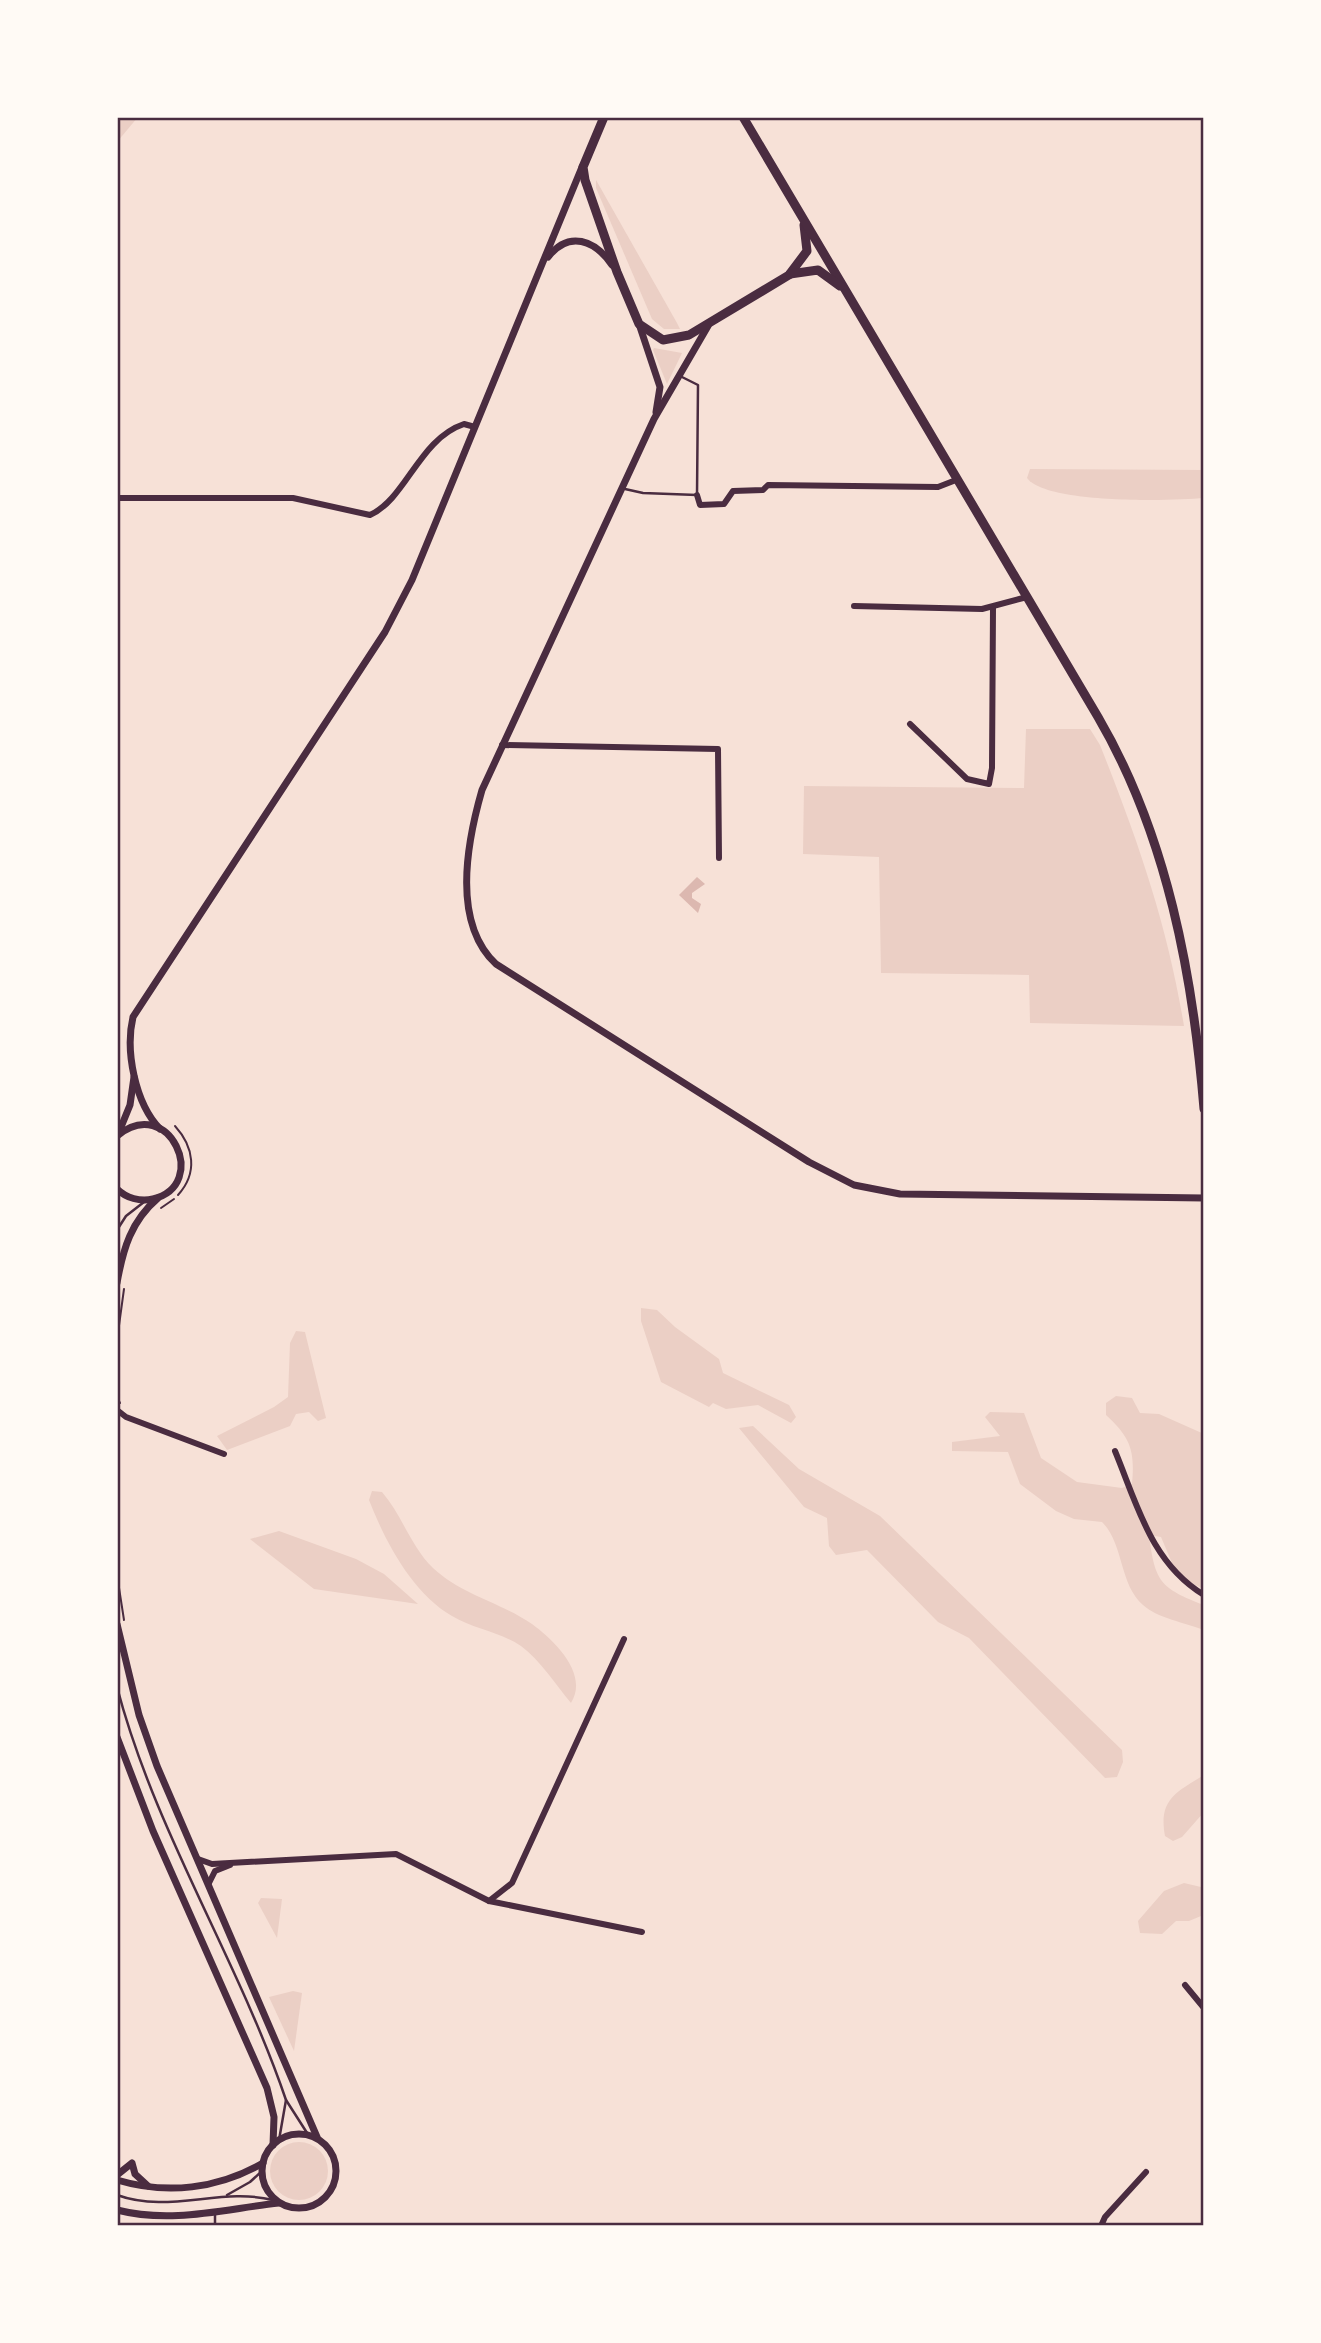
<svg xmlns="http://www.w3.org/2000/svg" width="1321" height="2343" viewBox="0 0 1321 2343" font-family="Signika,sans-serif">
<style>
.green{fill:#ebcfc5}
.water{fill:#dcb8b0}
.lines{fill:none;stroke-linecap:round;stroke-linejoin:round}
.path{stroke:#4a2c40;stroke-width:2}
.service{stroke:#4a2c40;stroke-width:2.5}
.minor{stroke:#4a2c40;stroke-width:6}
.tertiary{stroke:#4a2c40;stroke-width:7}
.secondary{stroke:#4a2c40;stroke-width:9}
.neatline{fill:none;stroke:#4a2c40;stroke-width:2.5}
</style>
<rect width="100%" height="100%" fill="#f7e1d7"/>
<!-- green -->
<g class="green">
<path d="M 117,117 L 138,117 L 117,142 Z"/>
<path d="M 596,180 L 677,323 L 680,329 L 664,329 L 652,319 L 596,188 Z"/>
<path d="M 654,348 L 682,353 L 667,384 L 653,350 Z"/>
<path d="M 1030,469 L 1204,470 L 1204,498 C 1170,501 1046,504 1027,478 Z"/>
<path d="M 1026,729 L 1090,729 L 1100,745 C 1138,841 1167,923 1184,1026 L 1030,1023 L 1029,975 L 881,973 L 879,857 L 803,854 L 804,786 L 1024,788 Z"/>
<path d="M 641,1308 L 657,1310 L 675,1327 L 719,1359 L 723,1373 L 789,1405 L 796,1417 L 791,1423 L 758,1405 L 726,1409 L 713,1403 L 709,1407 L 661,1382 L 641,1321 Z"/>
<path d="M 296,1331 L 305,1332 L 326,1418 L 318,1421 L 309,1412 L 296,1414 L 290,1426 L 227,1450 L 217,1436 L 274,1407 L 288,1397 L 290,1343 Z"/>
<path d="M 1116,1396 L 1132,1398 L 1140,1413 L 1159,1414 L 1204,1434 L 1204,1589 L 1178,1577 L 1161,1537 L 1149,1535 C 1155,1582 1160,1588 1204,1605 L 1204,1630 C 1186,1623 1157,1618 1143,1605 C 1119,1584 1124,1544 1102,1522 L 1074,1519 L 1056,1511 L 1020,1484 L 1008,1452 L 952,1451 L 952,1442 L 1000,1436 L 985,1417 L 990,1412 L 1024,1413 L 1041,1458 L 1077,1482 L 1122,1488 L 1132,1484 C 1135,1451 1131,1438 1106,1415 L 1106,1403 Z"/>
<path d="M 753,1426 L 799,1469 L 880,1516 L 1122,1750 L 1123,1762 L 1117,1777 L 1105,1778 L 969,1638 L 938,1622 L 867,1550 L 836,1555 L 829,1546 L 827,1518 L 804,1507 L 739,1428 Z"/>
<path d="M 372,1491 L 382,1492 C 402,1515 411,1547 433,1568 C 462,1595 500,1602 532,1624 C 555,1641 589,1674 571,1703 C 556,1685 540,1660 521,1646 C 500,1632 474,1629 452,1616 C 412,1593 385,1541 369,1500 Z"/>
<path d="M 279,1531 L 356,1559 L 384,1574 L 418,1604 L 314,1589 L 250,1539 Z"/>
<path d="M 1204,1775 L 1204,1812 L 1182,1837 L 1173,1841 L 1165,1836 C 1158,1799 1177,1792 1204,1775 Z"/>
<path d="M 1184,1883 L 1201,1887 L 1204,1893 L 1201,1916 L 1189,1921 L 1176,1921 L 1162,1934 L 1140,1933 L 1138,1921 L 1164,1891 Z"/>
<path d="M 261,1898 L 282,1899 L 277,1938 L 258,1903 Z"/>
<path d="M 293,1991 L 302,1993 L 294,2051 L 269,1997 Z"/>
<circle cx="299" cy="2171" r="29"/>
</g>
<!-- water -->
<path class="water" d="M 697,877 L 705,884 L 692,893 L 692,898 L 701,904 L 698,913 L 679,895 Z"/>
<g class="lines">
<!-- path -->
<g class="path">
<path d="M 175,1126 C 194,1147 198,1173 178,1195"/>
<path d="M 161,1208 L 174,1199"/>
<path d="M 117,1340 L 124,1289"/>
<path d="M 117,1397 L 120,1403"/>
<path d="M 117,1575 L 124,1620"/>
</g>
<!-- service -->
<g class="service">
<path d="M 625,489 L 643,493 L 697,495 L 698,385 L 680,376"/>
<path d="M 117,1230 L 126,1216 L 144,1202"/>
<path d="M 117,1687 C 155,1832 238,1959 286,2100 L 309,2136"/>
<path d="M 279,2140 L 286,2100"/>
<path d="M 117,2195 C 169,2214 221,2187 273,2200"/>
<path d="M 227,2195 L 250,2182 L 262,2171"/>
<path d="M 215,2215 L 215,2226"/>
</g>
<!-- minor -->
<g class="minor">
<path d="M 697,495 L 700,505 L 724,504 L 733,491 L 763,490 L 768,485 L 938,487 L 956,480"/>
<path d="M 117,498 L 293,498 L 370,515 C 406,499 419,439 464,424 L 475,427"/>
<path d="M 854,606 L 982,609 L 1027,597"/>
<path d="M 910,724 L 967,779 L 989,784 L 992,768 L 993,608"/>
<path d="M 502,745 L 718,749 L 719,858"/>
<path d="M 117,1410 L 126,1417 L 224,1454"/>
<path d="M 1115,1451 C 1137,1504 1151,1563 1204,1595"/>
<path d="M 198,1859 L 212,1864 L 396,1854 L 489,1901 L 642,1932"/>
<path d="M 209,1883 L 215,1871 L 230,1865"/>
<path d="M 489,1901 L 512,1883 L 624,1639"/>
<path d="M 1185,1985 L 1204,2008"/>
<path d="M 1101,2226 L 1105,2217 L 1146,2172"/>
</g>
<!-- tertiary -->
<g class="tertiary">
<path d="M 548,257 C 569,230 595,240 612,265"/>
<path d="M 639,324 L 660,387 L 656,412"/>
<path d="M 708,326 L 654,419 L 482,790 C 467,842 451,922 496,964 L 809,1162 L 854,1185 L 900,1194 L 1204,1198"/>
<path d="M 160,1129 C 135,1103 125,1051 133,1017 L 385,632 L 412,580 L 582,167"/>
<path d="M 119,1132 L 130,1105 L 134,1077"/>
<path d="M 117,1136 C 169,1093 211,1185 153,1199 C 140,1202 126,1198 117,1189"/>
<path d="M 117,1283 C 123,1249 131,1221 158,1198"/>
<path d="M 117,1624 L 139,1715 L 157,1766 L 317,2137"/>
<path d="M 117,1737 L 153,1831 L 267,2088 L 274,2117 L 273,2145"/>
<circle cx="299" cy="2171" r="37"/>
<path d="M 117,2175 L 132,2163 L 135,2174 L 148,2186"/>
<path d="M 117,2180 C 167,2195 218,2189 263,2163"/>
<path d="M 117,2210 C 172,2224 224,2209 279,2203"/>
</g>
<!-- secondary -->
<g class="secondary">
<path d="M 604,117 L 583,167 L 585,180 L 617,272 L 639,324 L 663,340 L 689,335 L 789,275 L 807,251 L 804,225"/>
<path d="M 743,117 L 1098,717 C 1167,835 1193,975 1204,1109"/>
<path d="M 790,274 L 818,270 L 840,286"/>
</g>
</g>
<!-- border -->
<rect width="1321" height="2343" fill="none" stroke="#fffaf5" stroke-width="238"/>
<rect x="119" y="119" width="1083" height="2105" class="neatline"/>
</svg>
